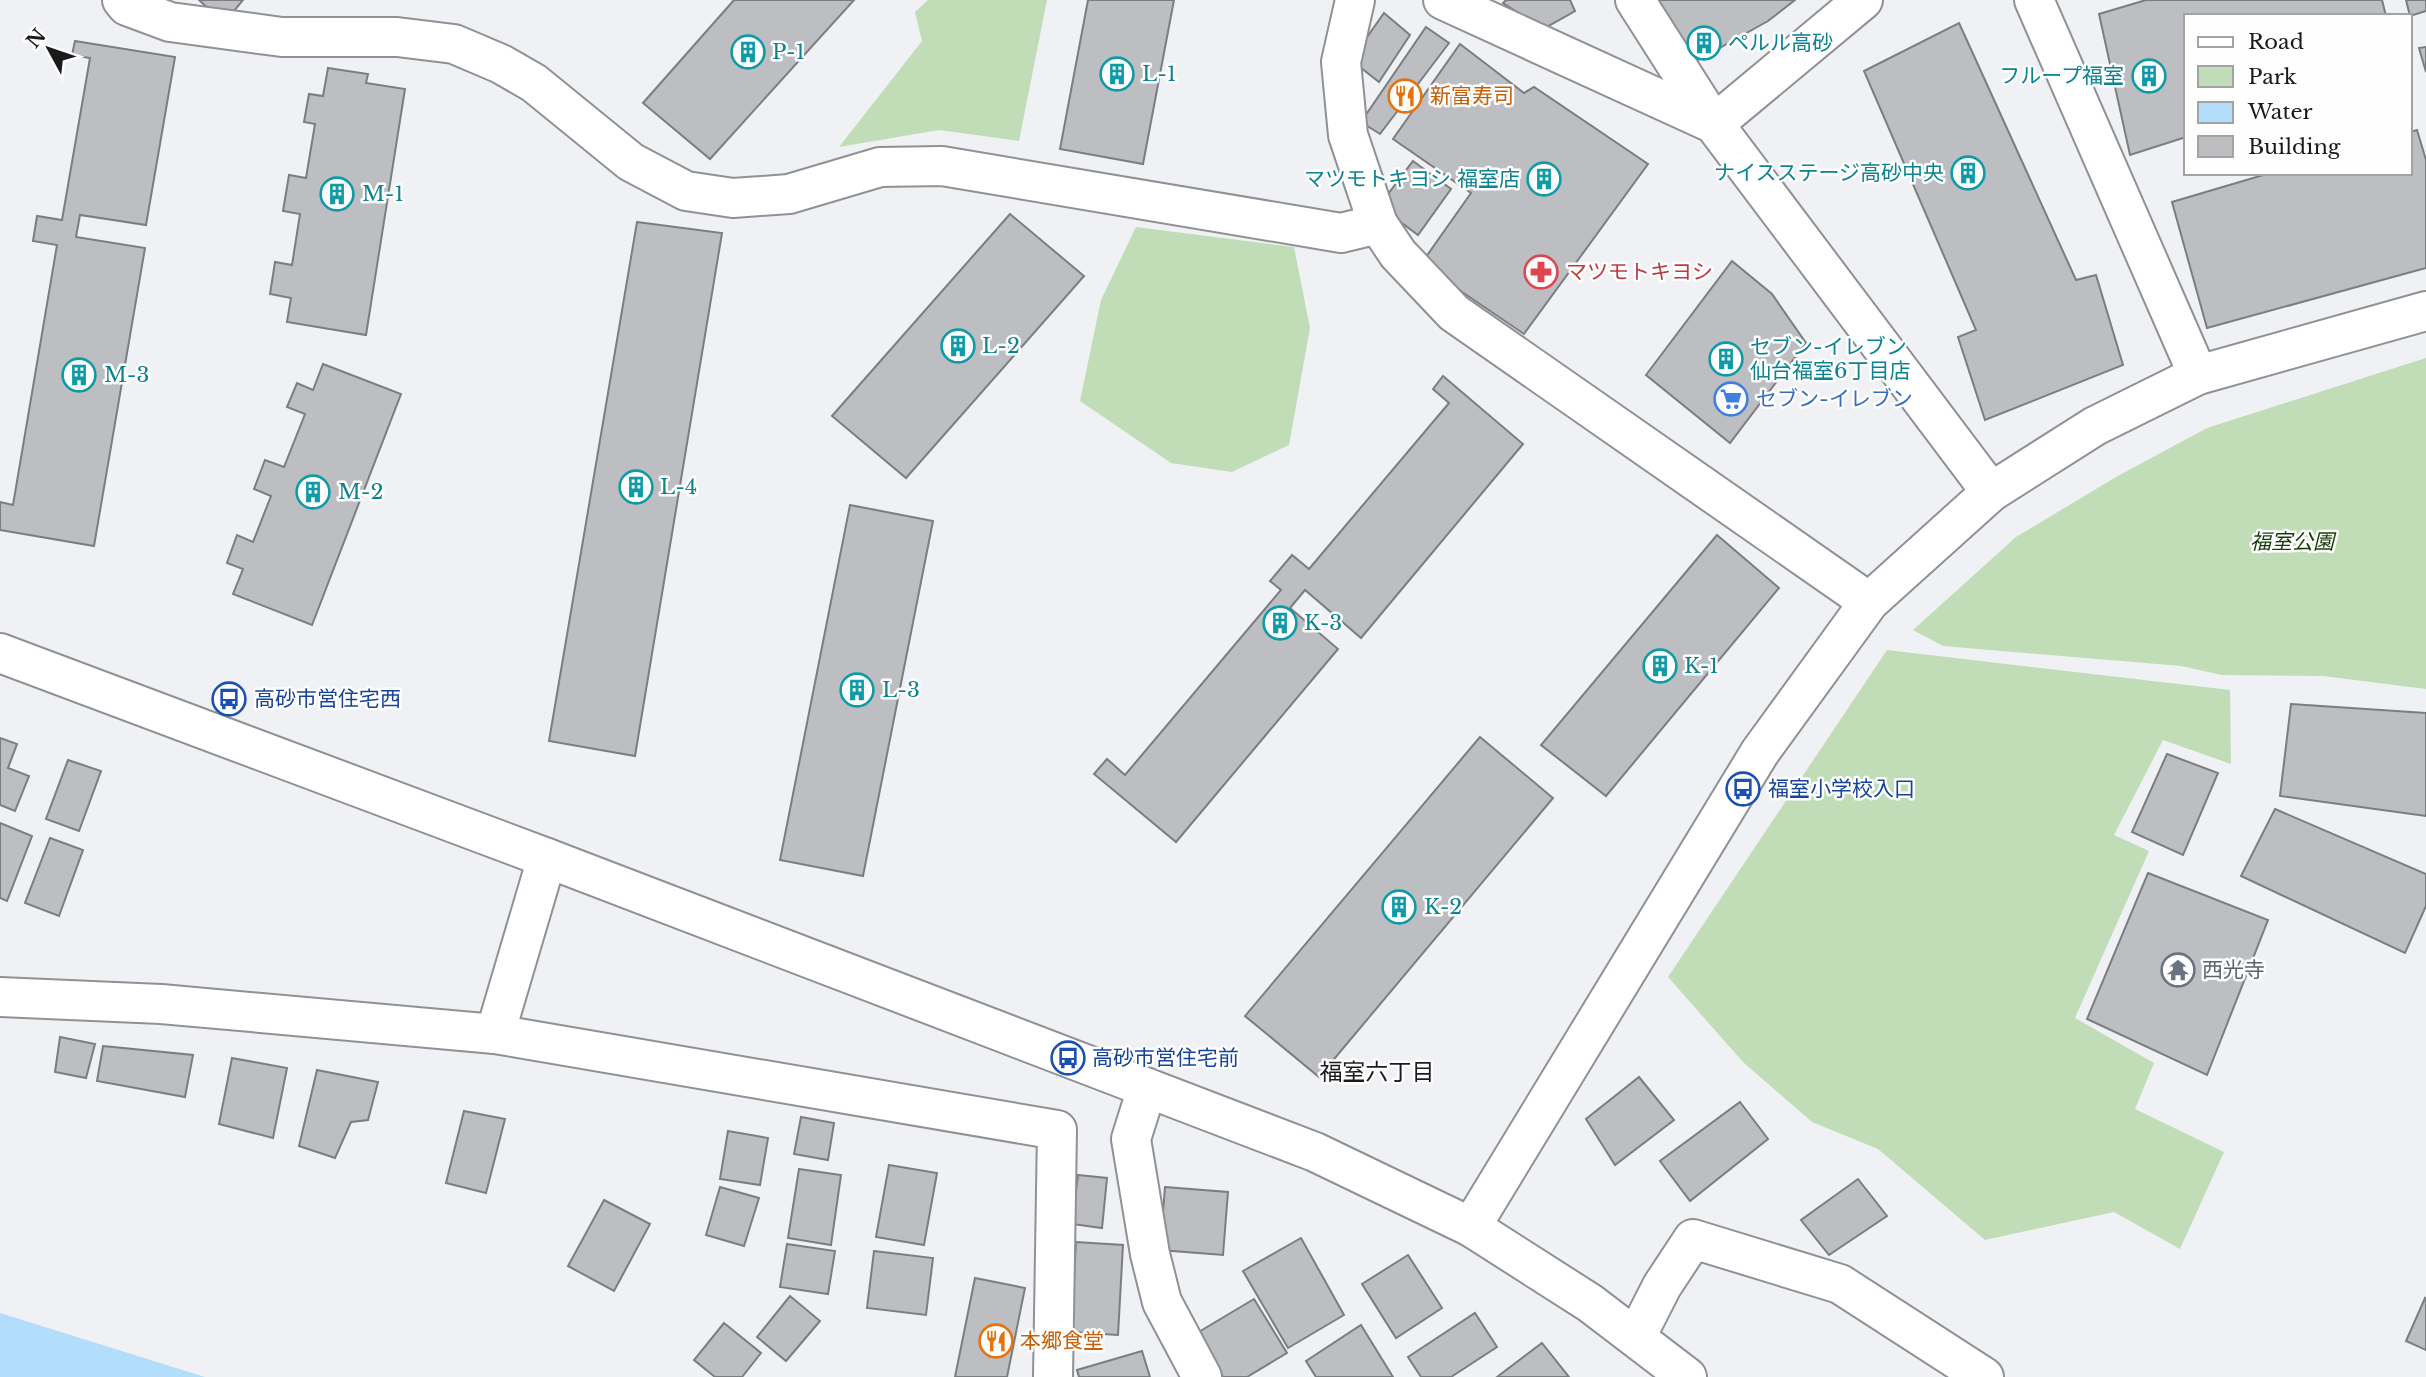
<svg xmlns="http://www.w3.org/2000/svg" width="2426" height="1377" viewBox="0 0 2426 1377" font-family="'Libre Baskerville','Noto Sans JP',serif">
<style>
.green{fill:#c0ddb8}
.water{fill:#b2ddfb}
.building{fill:#bdbec1;stroke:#7c7d80;stroke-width:2}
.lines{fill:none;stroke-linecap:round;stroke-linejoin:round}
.minor-casing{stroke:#909194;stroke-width:42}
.minor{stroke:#fff;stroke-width:38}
.labels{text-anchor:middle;stroke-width:5;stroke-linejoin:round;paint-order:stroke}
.culture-label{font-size:21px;fill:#0d838f;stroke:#fefeff;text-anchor:start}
.food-label{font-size:21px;fill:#c56008;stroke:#fefeff;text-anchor:start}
.health-label{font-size:21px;fill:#be3a42;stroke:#fefeff;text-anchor:start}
.shop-label{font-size:21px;fill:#366cbe;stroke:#fefeff;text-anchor:start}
.park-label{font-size:21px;font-style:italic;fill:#153c07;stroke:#fefeff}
.transit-label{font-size:21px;fill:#164399;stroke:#fefeff;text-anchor:start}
.worship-label{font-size:21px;fill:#5b616d;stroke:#fefeff;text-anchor:start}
.neighbourhood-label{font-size:23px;fill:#1a1a1b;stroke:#fefeff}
</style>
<rect width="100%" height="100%" fill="#f0f1f4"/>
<!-- green -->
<g class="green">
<path d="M 928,0 L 1047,0 L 1019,141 L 939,130 L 839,147 L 922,41 L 915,12 Z"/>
<path d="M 1136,227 L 1294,247 L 1310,328 L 1289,445 L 1232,472 L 1171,463 L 1080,401 L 1101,300 Z"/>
<path d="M 2426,358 L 2426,689 L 2323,676 L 2222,675 L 2181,666 L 1943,646 L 1913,630 L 2016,537 L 2116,477 L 2207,428 Z"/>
<path d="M 1887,650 L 2230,690 L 2231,764 L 2163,740 L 2114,835 L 2149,851 L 2075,1018 L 2154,1063 L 2135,1109 L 2224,1152 L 2180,1249 L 2114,1212 L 1985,1240 L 1878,1149 L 1812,1122 L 1743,1062 L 1668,977 Z"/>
</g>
<!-- water -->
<path class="water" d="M 0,1313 L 205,1377 L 0,1377 Z"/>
<!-- building -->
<g class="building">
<path d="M 199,0 L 243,0 L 224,23 Z"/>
<path d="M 734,0 L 854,0 L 710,159 L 643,103 Z"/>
<path d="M 1088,0 L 1174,0 L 1143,164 L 1060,149 Z"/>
<path d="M 1506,0 L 1570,0 L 1575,11 L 1543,29 L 1503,3 Z"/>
<path d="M 1654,0 L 1795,0 L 1768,21 L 1691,64 Z"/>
<path d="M 2146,0 L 2382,0 L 2386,16 L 2186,16 L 2186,137 L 2130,155 L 2099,14 Z"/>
<path d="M 2406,0 L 2426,0 L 2426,11 L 2410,16 Z"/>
<path d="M 1384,13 L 1410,35 L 1379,82 L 1351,60 Z"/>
<path d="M 1959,23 L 2076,280 L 2096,275 L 2123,365 L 1985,420 L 1958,337 L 1976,330 L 1864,71 Z"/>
<path d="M 1426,27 L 1449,43 L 1380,134 L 1361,122 Z"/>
<path d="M 75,41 L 175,57 L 146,225 L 80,215 L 76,237 L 145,248 L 94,546 L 0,530 L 0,502 L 13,505 L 57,245 L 33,241 L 37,216 L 62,220 L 90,58 L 72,55 Z"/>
<path d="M 1460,44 L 1524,93 L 1534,87 L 1648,164 L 1524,334 L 1421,264 L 1471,193 L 1393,139 Z"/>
<path d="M 2426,47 L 2426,72 L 2419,48 Z"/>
<path d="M 328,68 L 368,74 L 366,83 L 405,89 L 366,335 L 287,322 L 291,298 L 270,294 L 275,262 L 292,265 L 300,214 L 283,211 L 289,175 L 306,178 L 315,124 L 304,122 L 309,94 L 323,96 Z"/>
<path d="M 2417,130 L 2426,160 L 2426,268 L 2207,328 L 2172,202 L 2270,173 L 2410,173 L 2410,132 Z"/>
<path d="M 1413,161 L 1451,189 L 1418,235 L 1379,206 Z"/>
<path d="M 1010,214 L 1084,276 L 906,478 L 832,416 Z"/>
<path d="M 637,222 L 722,233 L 635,756 L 549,741 Z"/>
<path d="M 1732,261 L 1772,294 L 1806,343 L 1730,443 L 1646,375 Z"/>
<path d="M 323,364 L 401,394 L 312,625 L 233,594 L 243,569 L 227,563 L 237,535 L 253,542 L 271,496 L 254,489 L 265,460 L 284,467 L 305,414 L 287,407 L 297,383 L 313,390 Z"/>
<path d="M 1443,376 L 1523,444 L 1361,638 L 1305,590 L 1290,608 L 1338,649 L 1176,842 L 1094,774 L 1107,759 L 1125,775 L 1281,590 L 1270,581 L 1292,555 L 1309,569 L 1449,403 L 1433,389 Z"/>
<path d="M 850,505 L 933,521 L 863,876 L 780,860 Z"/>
<path d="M 1717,535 L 1779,588 L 1606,796 L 1541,745 Z"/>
<path d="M 2291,704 L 2426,713 L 2426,816 L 2280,796 Z"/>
<path d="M 1480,737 L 1553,798 L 1319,1077 L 1245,1016 Z"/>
<path d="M 0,738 L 17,744 L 8,768 L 29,776 L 15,811 L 0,805 Z"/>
<path d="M 2167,754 L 2218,773 L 2183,855 L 2132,832 Z"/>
<path d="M 68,760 L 101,771 L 79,831 L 46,819 Z"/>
<path d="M 2275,809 L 2426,874 L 2426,906 L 2405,953 L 2241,876 Z"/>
<path d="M 0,823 L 32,836 L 7,901 L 0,898 Z"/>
<path d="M 50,838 L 83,850 L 59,916 L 25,903 Z"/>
<path d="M 2148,873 L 2268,920 L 2207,1075 L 2087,1019 Z"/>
<path d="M 60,1037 L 95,1044 L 86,1078 L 55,1072 Z"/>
<path d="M 103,1046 L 193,1055 L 185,1097 L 97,1081 Z"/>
<path d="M 232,1058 L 287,1068 L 273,1138 L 219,1124 Z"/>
<path d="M 317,1070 L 378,1082 L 368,1120 L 351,1122 L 335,1158 L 299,1146 Z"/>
<path d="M 1639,1077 L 1674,1120 L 1615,1165 L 1586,1119 Z"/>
<path d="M 1740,1102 L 1768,1139 L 1690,1201 L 1660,1161 Z"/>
<path d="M 464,1111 L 505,1119 L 486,1193 L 446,1183 Z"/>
<path d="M 801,1117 L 834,1123 L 828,1160 L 794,1154 Z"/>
<path d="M 728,1131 L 768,1138 L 760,1185 L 720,1179 Z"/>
<path d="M 889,1165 L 937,1173 L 924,1245 L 876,1237 Z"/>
<path d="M 799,1169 L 841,1175 L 831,1245 L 788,1238 Z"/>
<path d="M 1078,1175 L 1107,1178 L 1102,1228 L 1072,1224 Z"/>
<path d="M 1858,1179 L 1887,1216 L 1829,1255 L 1801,1220 Z"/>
<path d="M 720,1187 L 759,1198 L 744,1246 L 706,1235 Z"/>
<path d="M 1165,1187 L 1228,1192 L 1223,1255 L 1160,1250 Z"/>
<path d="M 604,1200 L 650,1224 L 614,1291 L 568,1266 Z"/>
<path d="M 1301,1238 L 1344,1315 L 1288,1348 L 1243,1271 Z"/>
<path d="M 1076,1242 L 1123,1245 L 1118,1335 L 1071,1332 Z"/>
<path d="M 787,1244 L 835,1251 L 828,1294 L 780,1287 Z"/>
<path d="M 874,1251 L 933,1258 L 926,1315 L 867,1308 Z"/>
<path d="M 1408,1255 L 1442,1308 L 1396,1338 L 1362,1284 Z"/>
<path d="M 975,1278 L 1025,1288 L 1007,1377 L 955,1377 Z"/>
<path d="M 790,1296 L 820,1321 L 786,1361 L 757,1337 Z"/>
<path d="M 2425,1298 L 2426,1299 L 2426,1350 L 2406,1341 Z"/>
<path d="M 1254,1299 L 1287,1353 L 1247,1377 L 1223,1377 L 1197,1333 Z"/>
<path d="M 1475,1313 L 1497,1347 L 1451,1377 L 1421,1377 L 1408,1357 Z"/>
<path d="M 724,1323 L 761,1353 L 742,1377 L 715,1377 L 694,1360 Z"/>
<path d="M 1361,1325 L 1393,1377 L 1316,1377 L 1306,1361 Z"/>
<path d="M 1542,1343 L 1569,1377 L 1497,1377 Z"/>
<path d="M 1142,1351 L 1150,1377 L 1079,1377 L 1077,1370 Z"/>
</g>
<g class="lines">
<defs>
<g id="minor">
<path d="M 122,0 L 127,6 L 170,22 L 282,37 L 397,37 L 454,44 L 501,64 L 534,83 L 631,162 L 686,191 L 733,198 L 789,194 L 880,167 L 942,166 L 1341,233 L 1378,224"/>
<path d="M 1355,0 L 1341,62 L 1348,135 L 1378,224 L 1398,254 L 1454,313 L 1869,602"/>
<path d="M 1443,0 L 1714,124 L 1863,0"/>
<path d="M 1635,0 L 1714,124 L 1991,492"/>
<path d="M 2034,0 L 2198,375"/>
<path d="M 0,653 L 547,858 L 1315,1152 L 1471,1227 L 1590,1303 L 1687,1377"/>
<path d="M 0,997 L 161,1004 L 495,1034 L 1057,1130 L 1053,1377"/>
<path d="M 495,1034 L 547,858"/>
<path d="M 1147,1088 L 1131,1139 L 1150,1254 L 1162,1302 L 1202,1377"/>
<path d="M 1471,1227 L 1760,752 L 1869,602 L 1991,492 L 2095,426 L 2198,375 L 2426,311"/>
<path d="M 1636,1337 L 1662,1286 L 1693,1239 L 1840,1284 L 1984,1377"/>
</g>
</defs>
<!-- minor casing -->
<use href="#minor" class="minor-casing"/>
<!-- minor -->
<use href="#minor" class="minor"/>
</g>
<!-- icons -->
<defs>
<symbol id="building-ring" viewBox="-11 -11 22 22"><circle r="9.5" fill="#fefeff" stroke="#0f9aa8" stroke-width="1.5"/><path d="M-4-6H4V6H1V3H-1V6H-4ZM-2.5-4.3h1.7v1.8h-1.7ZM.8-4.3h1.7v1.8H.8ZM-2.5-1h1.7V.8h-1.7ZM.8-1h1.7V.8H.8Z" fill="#0f9aa8"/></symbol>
<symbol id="restaurant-ring" viewBox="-11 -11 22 22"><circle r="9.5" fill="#fefeff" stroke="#e8710a" stroke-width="1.5"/><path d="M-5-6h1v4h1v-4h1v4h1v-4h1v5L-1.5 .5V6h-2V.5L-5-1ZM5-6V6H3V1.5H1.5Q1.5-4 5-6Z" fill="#e8710a"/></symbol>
<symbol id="pharmacy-ring" viewBox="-11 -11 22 22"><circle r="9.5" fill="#fefeff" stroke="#e0444e" stroke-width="1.5"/><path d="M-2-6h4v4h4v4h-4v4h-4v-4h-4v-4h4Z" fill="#e0444e"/></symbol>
<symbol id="supermarket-ring" viewBox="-11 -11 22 22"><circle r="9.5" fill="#fefeff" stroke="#3f7fe0" stroke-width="1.5"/><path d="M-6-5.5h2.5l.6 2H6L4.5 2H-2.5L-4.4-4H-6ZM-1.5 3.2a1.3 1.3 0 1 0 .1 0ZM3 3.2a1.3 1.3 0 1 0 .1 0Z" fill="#3f7fe0"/></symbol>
<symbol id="bus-ring" viewBox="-11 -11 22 22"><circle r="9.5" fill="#fefeff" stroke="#1a4fb4" stroke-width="1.5"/><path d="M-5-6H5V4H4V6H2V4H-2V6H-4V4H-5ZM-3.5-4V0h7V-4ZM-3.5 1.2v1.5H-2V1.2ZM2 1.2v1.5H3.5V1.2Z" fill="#1a4fb4"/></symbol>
<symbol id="temple-ring" viewBox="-11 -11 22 22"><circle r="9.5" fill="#fefeff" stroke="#6b7280" stroke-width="1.5"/><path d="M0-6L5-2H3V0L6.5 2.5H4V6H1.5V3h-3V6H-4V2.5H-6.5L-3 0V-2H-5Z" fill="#6b7280"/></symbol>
</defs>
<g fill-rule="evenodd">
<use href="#building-ring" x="1685" y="24" width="38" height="38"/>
<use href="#building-ring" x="729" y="33" width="38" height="38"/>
<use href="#building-ring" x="1098" y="55" width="38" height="38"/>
<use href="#building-ring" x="2130" y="57" width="38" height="38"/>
<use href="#restaurant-ring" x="1386" y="77" width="38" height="38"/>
<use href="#building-ring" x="1949" y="154" width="38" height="38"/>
<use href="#building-ring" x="1525" y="160" width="38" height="38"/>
<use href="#building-ring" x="318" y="175" width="38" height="38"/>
<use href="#pharmacy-ring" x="1522" y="253" width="38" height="38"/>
<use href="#building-ring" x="939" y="327" width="38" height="38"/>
<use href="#building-ring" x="1707" y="340" width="38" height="38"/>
<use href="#building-ring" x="60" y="356" width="38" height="38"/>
<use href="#supermarket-ring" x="1712" y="380" width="38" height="38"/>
<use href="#building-ring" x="617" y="468" width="38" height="38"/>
<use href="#building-ring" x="294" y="473" width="38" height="38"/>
<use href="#building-ring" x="1261" y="604" width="38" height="38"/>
<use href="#building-ring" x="1641" y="647" width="38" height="38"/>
<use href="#building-ring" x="838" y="671" width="38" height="38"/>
<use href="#bus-ring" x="210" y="680" width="38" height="38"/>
<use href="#bus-ring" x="1724" y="770" width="38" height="38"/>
<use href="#building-ring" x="1380" y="888" width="38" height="38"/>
<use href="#temple-ring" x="2159" y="951" width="38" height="38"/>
<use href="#bus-ring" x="1049" y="1039" width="38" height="38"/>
<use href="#restaurant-ring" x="977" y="1322" width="38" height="38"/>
</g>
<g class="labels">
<!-- culture labels -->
<g class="culture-label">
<text x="1728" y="50">ペルル高砂</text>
<text x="772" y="59">P-1</text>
<text x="1142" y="81">L-1</text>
<text x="2124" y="83" text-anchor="end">フループ福室</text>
<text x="1944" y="180" text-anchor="end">ナイスステージ高砂中央</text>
<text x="1520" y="186" text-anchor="end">マツモトキヨシ 福室店</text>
<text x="362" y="201">M-1</text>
<text x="982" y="353">L-2</text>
<text x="1750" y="354">セブン-イレブン<tspan x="1750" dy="24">仙台福室6丁目店</tspan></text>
<text x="104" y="382">M-3</text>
<text x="660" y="494">L-4</text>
<text x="338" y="499">M-2</text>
<text x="1304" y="630">K-3</text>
<text x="1684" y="673">K-1</text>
<text x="882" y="697">L-3</text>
<text x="1424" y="914">K-2</text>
</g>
<!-- food labels -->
<g class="food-label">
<text x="1430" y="103">新富寿司</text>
<text x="1020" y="1348">本郷食堂</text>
</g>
<!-- health labels -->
<g class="health-label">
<text x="1566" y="279">マツモトキヨシ</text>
</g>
<!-- shop labels -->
<g class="shop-label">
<text x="1756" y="406">セブン-イレブン</text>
</g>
<!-- park labels -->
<g class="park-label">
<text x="2292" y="549">福室公園</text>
</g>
<!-- transit labels -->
<g class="transit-label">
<text x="254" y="706">高砂市営住宅西</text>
<text x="1768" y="796">福室小学校入口</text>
<text x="1092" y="1065">高砂市営住宅前</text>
</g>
<!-- worship labels -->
<g class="worship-label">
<text x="2202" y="977">西光寺</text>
</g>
<!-- neighbourhood labels -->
<g class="neighbourhood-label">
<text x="1377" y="1080">福室六丁目</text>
</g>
</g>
<!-- legend -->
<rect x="2184" y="14" width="228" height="161" fill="#fefeff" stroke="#a3a3a4" stroke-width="2"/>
<rect x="2198" y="37" width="35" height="10" fill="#ffffff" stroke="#a3a3a4" stroke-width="2"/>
<text x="2248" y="49" font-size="21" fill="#1a1a1b">Road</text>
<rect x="2198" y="66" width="35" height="21" fill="#c0ddb8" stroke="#a3a3a4" stroke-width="2"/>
<text x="2248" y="84" font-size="21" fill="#1a1a1b">Park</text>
<rect x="2198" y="102" width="35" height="21" fill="#b2ddfb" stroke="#a3a3a4" stroke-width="2"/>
<text x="2248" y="119" font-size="21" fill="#1a1a1b">Water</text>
<rect x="2198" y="136" width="35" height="21" fill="#bdbec1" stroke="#a3a3a4" stroke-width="2"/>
<text x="2248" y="154" font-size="21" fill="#1a1a1b">Building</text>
<!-- north arrow -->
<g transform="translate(49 49) rotate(310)" stroke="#fefeff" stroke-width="5" paint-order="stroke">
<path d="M0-5L12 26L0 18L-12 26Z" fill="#1a1a1b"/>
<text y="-10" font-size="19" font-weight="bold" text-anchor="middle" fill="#1a1a1b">N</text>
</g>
</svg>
